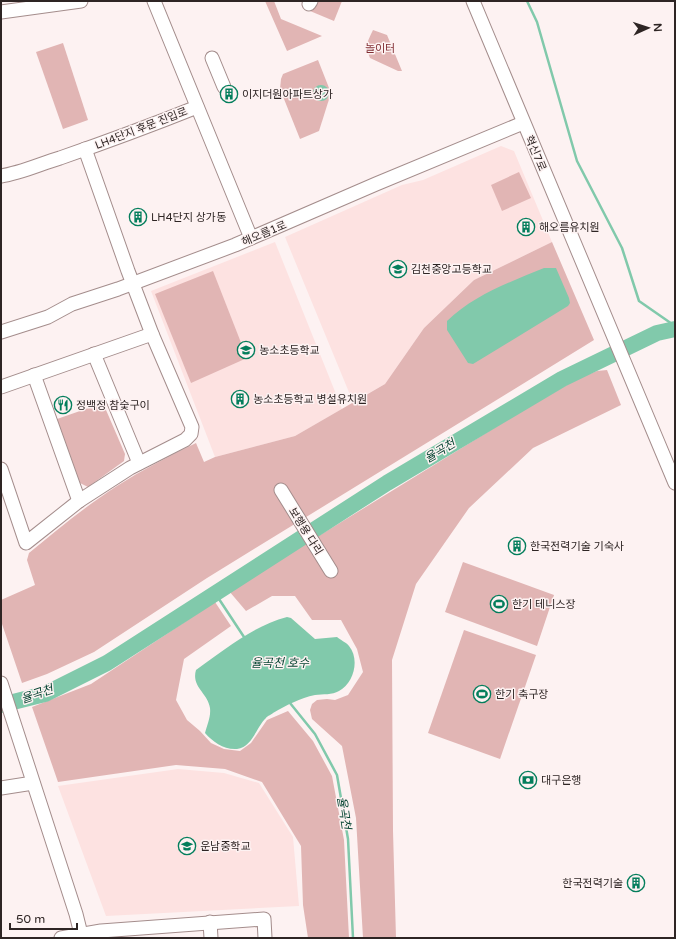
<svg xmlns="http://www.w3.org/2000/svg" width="676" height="939" viewBox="0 0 676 939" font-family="'Varela Round','Noto Sans KR',sans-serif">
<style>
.built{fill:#fde2e1}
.green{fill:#e1b5b4}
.water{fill:#81c9ab}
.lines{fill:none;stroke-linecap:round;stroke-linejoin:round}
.stream{stroke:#81c9ab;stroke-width:2.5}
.river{stroke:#81c9ab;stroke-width:16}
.minor-casing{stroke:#a48d8c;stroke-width:15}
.minor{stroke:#fff;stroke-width:13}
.labels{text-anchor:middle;stroke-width:3;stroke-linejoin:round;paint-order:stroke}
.park-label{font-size:11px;fill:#812e33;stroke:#fdf2f2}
.poi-label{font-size:11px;fill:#2e2524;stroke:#fdf2f2;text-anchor:start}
.street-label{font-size:11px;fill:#2e2524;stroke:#fdf2f2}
.water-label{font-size:12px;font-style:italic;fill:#074633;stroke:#fdf2f2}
</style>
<rect width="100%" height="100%" fill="#fdf2f2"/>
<!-- built -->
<g class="built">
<path d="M 501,146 L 514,151 L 552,242 L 474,280 L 424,328 L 385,384 L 353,402 L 285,237 L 402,185 L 423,180 Z"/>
<path d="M 275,242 L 342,409 L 295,436 L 215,457 L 151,291 Z"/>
<path d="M 178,769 L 224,773 L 259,783 L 293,837 L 299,906 L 106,916 L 58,786 Z"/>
</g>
<!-- green -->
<g class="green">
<path d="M 265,1 L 274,1 L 281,19 L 322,36 L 287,51 Z"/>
<path d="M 314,1 L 342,1 L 334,21 L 310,11 Z"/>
<path d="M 373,30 L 387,35 L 402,71 L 398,71 L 370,58 C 365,44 367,43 373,30 Z"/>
<path d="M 63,43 L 88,120 L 63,129 L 36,52 Z"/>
<path d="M 318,60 L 331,93 L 319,131 L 300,139 L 280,89 L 281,79 L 283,74 Z"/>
<path d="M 519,172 L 531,198 L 502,211 L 491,185 Z"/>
<path d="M 552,242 L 594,340 L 207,578 L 94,652 L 47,674 L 22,683 L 1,621 L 1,600 L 35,585 L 27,560 L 29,553 C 58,529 86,506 117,486 C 142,470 169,456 196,443 L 204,462 L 215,457 L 295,436 L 385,384 L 424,328 L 474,280 Z"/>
<path d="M 213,271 L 247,358 L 191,383 L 155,294 Z"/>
<path d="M 607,370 L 621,405 L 533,448 L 469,508 L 416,584 L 392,660 L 393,831 L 396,938 L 363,938 L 356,818 L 342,746 L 312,719 L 310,710 L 312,704 L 317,700 L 327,699 L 335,700 L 348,695 L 363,672 L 357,649 L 341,620 L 312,620 L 295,596 L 272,596 L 246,611 L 229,591 L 522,411 L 577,379 L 597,371 Z"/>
<path d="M 103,403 L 125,454 L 124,461 L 88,487 L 80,483 L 57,419 Z"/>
<path d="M 463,562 L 554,595 L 537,646 L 445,612 Z"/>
<path d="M 215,602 L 231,626 L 184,659 L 176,700 L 187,720 L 200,731 L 211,743 L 224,749 L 240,751 L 251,743 L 267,720 L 288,711 L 313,741 L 332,776 L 344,840 L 349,938 L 308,938 L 303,905 L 301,846 L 262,782 L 225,769 L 176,765 L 58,782 L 32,707 L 91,684 Z"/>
<path d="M 464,630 L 536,655 L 500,759 L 428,733 Z"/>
</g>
<!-- water -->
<g class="water">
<circle cx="321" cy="93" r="8"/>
<path d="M 544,268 L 556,268 L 569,298 L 570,303 L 568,306 L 473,364 L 468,363 L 447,330 L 447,321 C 474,295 510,282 544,268 Z"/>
<path d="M 287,617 L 291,618 L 315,639 L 337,637 C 340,640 346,642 349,646 C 360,659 354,683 339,691 C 332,695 323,694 315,695 C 300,698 287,705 273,713 C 271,715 267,716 266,718 C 256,727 253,747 237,749 C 224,750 213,742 205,733 C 207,725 211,717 210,708 C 208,693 191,687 196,670 C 224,650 253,626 287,617 Z"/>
</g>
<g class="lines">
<!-- stream -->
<g class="stream">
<path d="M 527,1 L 537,22 L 577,161 L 622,248 L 639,301 L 675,326"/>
<path d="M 215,593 L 244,637"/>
<path d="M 290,703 L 315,734 L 337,775 L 348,839 L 353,938"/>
</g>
<!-- river -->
<path class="river" d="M 1,705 L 45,694 L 107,663 L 387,483 L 562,379 L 657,333 L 675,329"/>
<defs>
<g id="minor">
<path d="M 154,1 L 251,238"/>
<path d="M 473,1 L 675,483"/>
<path d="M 309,4 L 311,1"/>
<path d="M 1,12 L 81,1"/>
<path d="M 212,58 L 224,87"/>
<path d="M 1,176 C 21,173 40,164 60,158 C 106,142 152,125 197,107"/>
<path d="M 1,332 L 48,317 L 72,304 L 118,289 L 235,245 L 376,184 L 523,123"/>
<path d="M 94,354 L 139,463"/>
<path d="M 34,375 L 79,501"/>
<path d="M 1,387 L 152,334"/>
<path d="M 1,469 L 26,543 L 79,501 L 130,468 L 185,440 L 191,434 L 192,427 L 152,334 L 128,271 L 85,149"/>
<path d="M 281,490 L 331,571"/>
<path d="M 1,683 L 76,914 L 82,938"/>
<path d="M 1,788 L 33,783"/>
<path d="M 210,922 L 211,938"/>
<path d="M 61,938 L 101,931 L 264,919 L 265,938"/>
</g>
</defs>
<!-- minor casing -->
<use href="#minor" class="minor-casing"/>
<!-- minor -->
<use href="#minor" class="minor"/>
</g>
<!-- icons -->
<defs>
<symbol id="building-ring" viewBox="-11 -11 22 22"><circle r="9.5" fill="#fdf2f2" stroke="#047e5c" stroke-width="1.5"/><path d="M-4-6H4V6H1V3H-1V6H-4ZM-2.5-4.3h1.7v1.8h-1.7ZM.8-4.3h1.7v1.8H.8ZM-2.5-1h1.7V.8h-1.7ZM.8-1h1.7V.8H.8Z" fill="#047e5c"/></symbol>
<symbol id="school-ring" viewBox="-11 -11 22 22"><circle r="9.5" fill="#fdf2f2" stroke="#047e5c" stroke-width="1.5"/><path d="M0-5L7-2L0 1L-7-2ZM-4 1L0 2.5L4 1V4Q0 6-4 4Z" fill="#047e5c"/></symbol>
<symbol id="restaurant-ring" viewBox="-11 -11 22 22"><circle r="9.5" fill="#fdf2f2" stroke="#047e5c" stroke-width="1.5"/><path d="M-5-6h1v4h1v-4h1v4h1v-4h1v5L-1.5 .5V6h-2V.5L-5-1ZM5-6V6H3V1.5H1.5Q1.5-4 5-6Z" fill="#047e5c"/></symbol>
<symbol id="stadium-ring" viewBox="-11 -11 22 22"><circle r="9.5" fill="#fdf2f2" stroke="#047e5c" stroke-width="1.5"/><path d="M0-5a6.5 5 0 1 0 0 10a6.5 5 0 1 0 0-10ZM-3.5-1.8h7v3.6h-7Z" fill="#047e5c"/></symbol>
<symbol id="bank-ring" viewBox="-11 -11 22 22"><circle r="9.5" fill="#fdf2f2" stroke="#047e5c" stroke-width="1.5"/><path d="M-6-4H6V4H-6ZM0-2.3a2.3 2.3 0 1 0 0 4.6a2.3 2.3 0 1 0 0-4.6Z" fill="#047e5c"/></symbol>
</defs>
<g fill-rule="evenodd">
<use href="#building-ring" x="219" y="84" width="20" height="20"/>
<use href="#building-ring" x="128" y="207" width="20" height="20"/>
<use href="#building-ring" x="516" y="217" width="20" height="20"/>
<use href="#school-ring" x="388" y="259" width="20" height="20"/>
<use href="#school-ring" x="236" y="340" width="20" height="20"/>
<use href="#building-ring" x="230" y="389" width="20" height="20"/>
<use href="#restaurant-ring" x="53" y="395" width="20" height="20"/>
<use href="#building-ring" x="507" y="536" width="20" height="20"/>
<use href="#stadium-ring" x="489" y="594" width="20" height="20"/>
<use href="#stadium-ring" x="472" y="684" width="20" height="20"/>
<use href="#bank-ring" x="518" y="770" width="20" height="20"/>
<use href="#school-ring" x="177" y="836" width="20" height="20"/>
<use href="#building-ring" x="626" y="873" width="20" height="20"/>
</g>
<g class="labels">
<!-- park labels -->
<g class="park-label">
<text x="380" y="52">놀이터</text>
</g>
<!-- poi labels -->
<g class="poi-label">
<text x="242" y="98">이지더원아파트상가</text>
<text x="151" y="221">LH4단지 상가동</text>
<text x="539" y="231">해오름유치원</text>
<text x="411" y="273">김천중앙고등학교</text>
<text x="259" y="354">농소초등학교</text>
<text x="253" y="403">농소초등학교 병설유치원</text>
<text x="76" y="409">정백정 참숯구이</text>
<text x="530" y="550">한국전력기술 기숙사</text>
<text x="512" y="608">한기 테니스장</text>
<text x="495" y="698">한기 축구장</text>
<text x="541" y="784">대구은행</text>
<text x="200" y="850">운남중학교</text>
<text x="623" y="887" text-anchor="end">한국전력기술</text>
</g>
<!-- street labels -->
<g class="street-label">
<text transform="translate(141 128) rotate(-21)" y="4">LH4단지 후문 진입로</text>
<text transform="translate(536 153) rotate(67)" y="4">혁신7로</text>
<text transform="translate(264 233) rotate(-23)" y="4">해오름1로</text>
<text transform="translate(306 531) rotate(58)" y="4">보행용 다리</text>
</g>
<!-- water labels -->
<g class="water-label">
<text transform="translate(440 451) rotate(-31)" y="4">율곡천</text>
<text x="280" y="667">율곡천 호수</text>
<text transform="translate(37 694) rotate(-19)" y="4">율곡천</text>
<text transform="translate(344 813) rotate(81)" y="4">율곡천</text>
</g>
</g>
<!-- border -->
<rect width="676" height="939" fill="none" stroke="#2e2524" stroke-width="4"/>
<!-- north arrow -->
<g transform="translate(648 28) rotate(87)" stroke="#fdf2f2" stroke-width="3" paint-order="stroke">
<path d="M0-3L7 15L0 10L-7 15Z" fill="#2e2524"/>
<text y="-6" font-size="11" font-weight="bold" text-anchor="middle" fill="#2e2524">N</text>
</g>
<!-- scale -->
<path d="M10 923v6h67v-6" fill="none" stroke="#2e2524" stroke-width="2"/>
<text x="16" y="923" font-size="12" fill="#2e2524" stroke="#fdf2f2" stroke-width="3" paint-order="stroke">50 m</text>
</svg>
